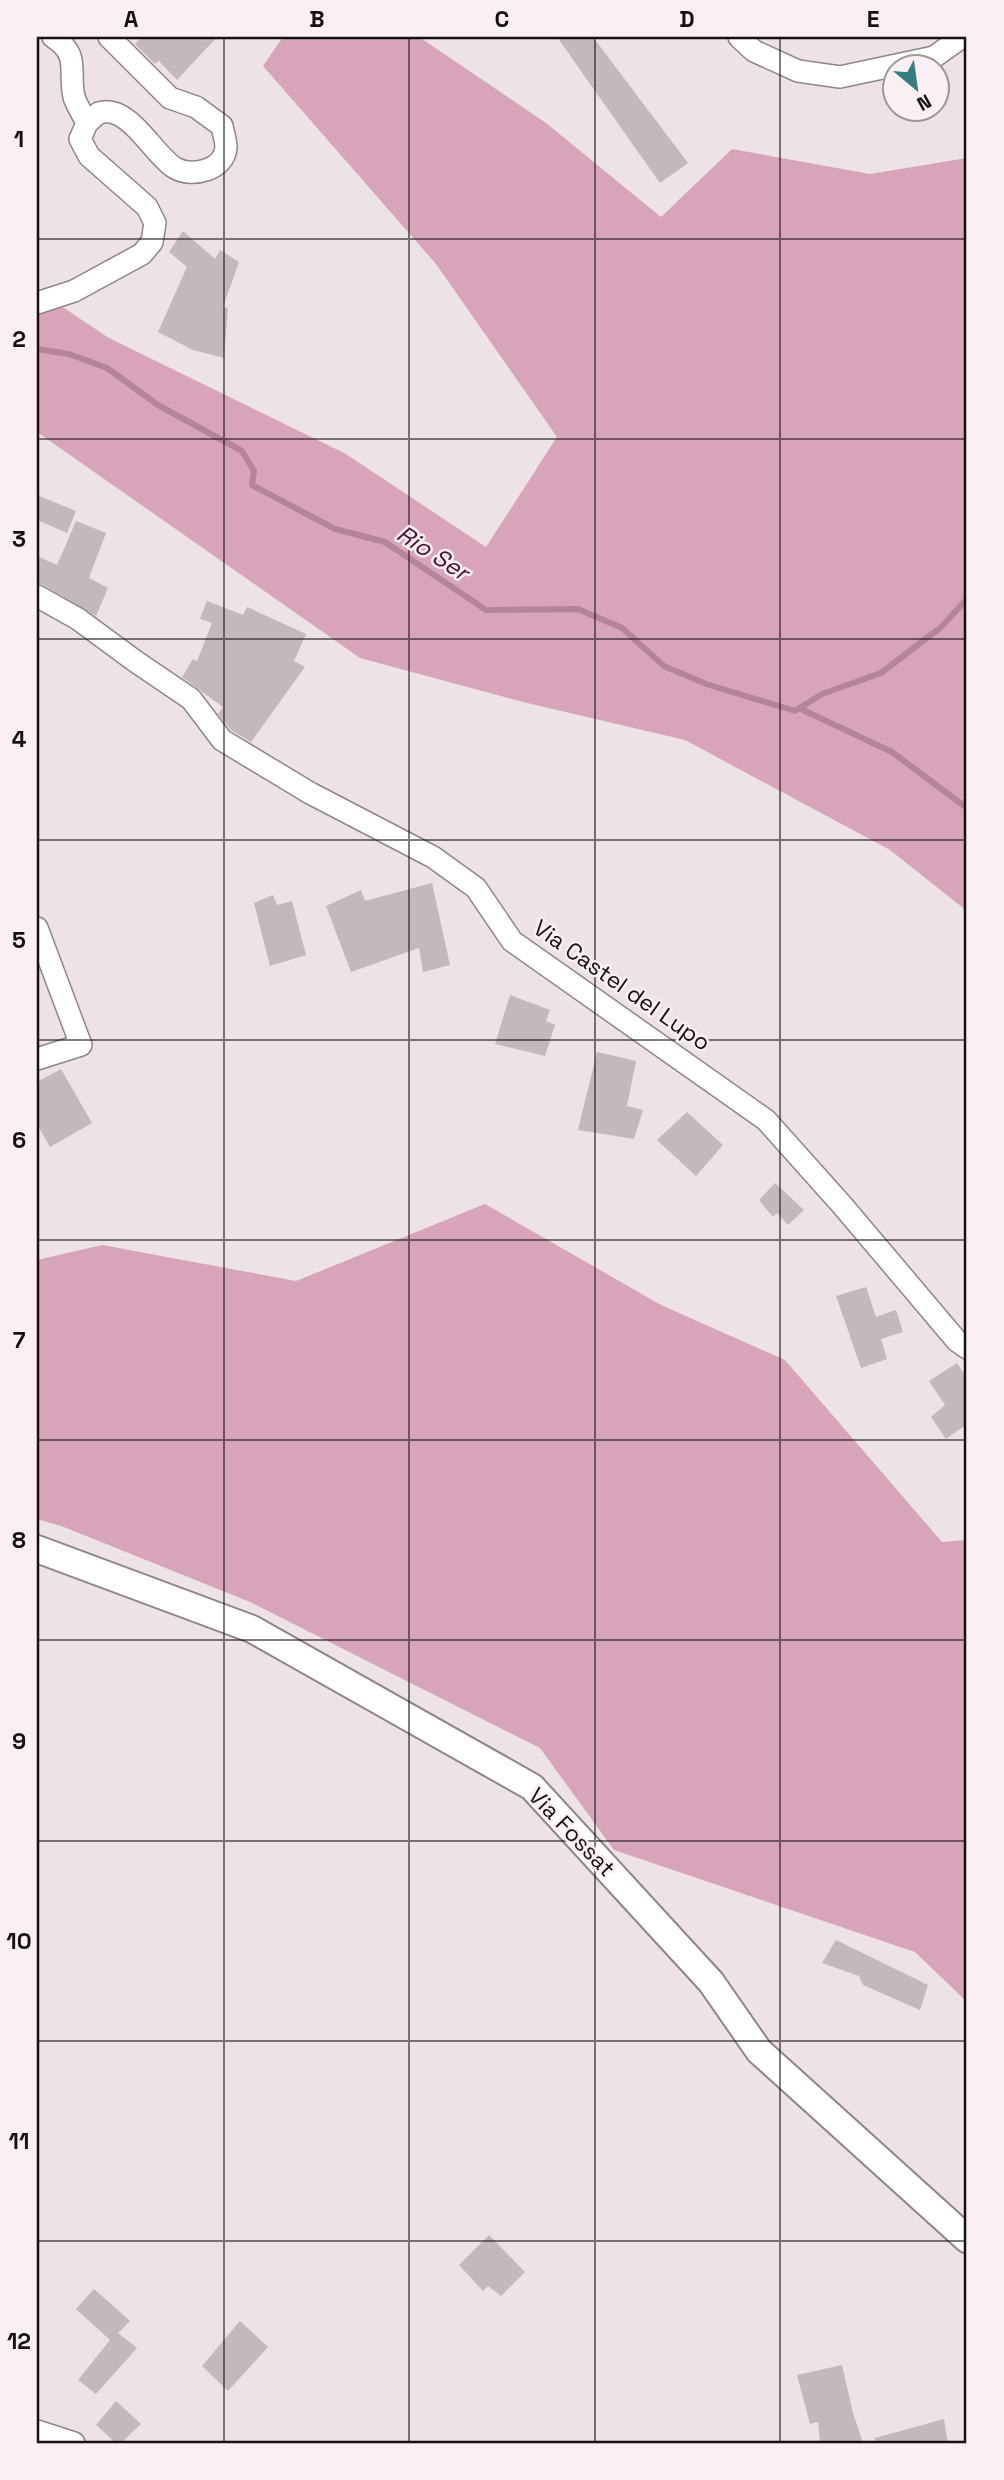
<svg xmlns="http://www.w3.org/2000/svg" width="1004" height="2480" viewBox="0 0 1004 2480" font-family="'Space Grotesk',sans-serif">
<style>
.forest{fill:#d7a4b9}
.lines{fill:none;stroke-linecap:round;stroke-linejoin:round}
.stream{stroke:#b58498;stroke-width:6}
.building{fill:#c3b8bc}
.minor-casing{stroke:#8f8589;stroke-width:24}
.tertiary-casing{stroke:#8f8589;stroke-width:30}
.minor{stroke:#fff;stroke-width:21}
.tertiary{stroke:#fff;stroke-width:26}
.grid{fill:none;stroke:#151113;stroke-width:2;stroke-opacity:0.55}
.labels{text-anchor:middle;stroke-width:5;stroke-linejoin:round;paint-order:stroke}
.street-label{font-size:23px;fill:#151113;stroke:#faeff3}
.water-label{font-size:24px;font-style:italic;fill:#4d1131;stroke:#faeff3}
.neatline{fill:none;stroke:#151113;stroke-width:2.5}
.grid-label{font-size:23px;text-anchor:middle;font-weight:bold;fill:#151113}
</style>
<rect width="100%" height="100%" fill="#ede2e6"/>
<!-- forest -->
<g class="forest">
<path d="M 283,37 L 419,37 L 546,123 L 661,217 L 732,149 L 870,174 L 967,158 L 967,911 L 890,850 L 685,740 L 523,702 L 360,658 L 37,432 L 37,290 L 109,338 L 346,454 L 486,547 L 557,437 L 436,264 L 263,66 Z"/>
<path d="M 485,1204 L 661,1305 L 785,1360 L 942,1542 L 967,1540 L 967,2002 L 915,1952 L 614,1850 L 540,1748 L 250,1602 L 64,1527 L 37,1519 L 37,1260 L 102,1245 L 296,1281 Z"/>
</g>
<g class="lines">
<!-- stream -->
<g class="stream">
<path d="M 37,349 L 69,354 L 107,368 L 158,405 L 242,451 L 254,471 L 252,485 L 335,529 L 385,542 L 486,610 L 578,609 L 622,628 L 664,666 L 706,684 L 795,711 L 822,694 L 881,673 L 940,628 L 967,599"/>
<path d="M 801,709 L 892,752 L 967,808"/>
</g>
</g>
<!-- building -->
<g class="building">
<path d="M 142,37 L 217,37 L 177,80 L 159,61 L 155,64 L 135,44 Z"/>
<path d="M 557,37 L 593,37 L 688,163 L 660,183 Z"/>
<path d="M 183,231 L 215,259 L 220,250 L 239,262 L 223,307 L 228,308 L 224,358 L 193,350 L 158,332 L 187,267 L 169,252 Z"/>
<path d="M 37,495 L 76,511 L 67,533 L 37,520 Z"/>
<path d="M 76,521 L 106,533 L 89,578 L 108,588 L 96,616 L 43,585 L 37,583 L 37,556 L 57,565 Z"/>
<path d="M 207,601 L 243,615 L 247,607 L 306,634 L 294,661 L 305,667 L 251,742 L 231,730 L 218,714 L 223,707 L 182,677 L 193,659 L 197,661 L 212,623 L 200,619 Z"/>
<path d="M 432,883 L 450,965 L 423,972 L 419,948 L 351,972 L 326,906 L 361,890 L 365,901 Z"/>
<path d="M 273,895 L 277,905 L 292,901 L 306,955 L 270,966 L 254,903 Z"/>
<path d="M 510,995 L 550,1010 L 546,1021 L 555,1025 L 545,1056 L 495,1044 Z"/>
<path d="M 597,1052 L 636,1061 L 627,1106 L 643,1110 L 634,1139 L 578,1130 Z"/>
<path d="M 61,1069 L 92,1123 L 50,1147 L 37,1124 L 37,1082 Z"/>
<path d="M 687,1112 L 723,1145 L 696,1176 L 657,1140 Z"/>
<path d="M 775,1183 L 804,1210 L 788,1225 L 777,1213 L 773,1217 L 759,1200 Z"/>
<path d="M 866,1287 L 876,1317 L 896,1310 L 903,1332 L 881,1339 L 887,1359 L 861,1368 L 836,1296 Z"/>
<path d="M 957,1363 L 967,1378 L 967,1424 L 946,1439 L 931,1417 L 945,1405 L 929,1381 Z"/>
<path d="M 836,1940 L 928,1985 L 920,2010 L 863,1985 L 859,1976 L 822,1963 Z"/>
<path d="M 489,2235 L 525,2272 L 501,2296 L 488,2286 L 483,2291 L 459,2265 Z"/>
<path d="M 94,2289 L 130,2321 L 118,2333 L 137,2348 L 96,2394 L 78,2380 L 110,2340 L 76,2309 Z"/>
<path d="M 240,2321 L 268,2347 L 228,2391 L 202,2366 Z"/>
<path d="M 842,2365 L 853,2413 L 863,2443 L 820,2443 L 818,2422 L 810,2424 L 797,2375 Z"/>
<path d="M 116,2401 L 141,2424 L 121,2443 L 116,2443 L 96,2425 Z"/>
<path d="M 944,2419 L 948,2443 L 876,2443 L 875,2438 Z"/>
</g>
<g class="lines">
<defs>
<g id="minor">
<path d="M 739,37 L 754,51 L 798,71 L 840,77 L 934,57 L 962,37"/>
<path d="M 87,123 C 90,121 95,115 99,113 C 129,103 154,156 175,168 C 192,178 225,170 226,147 C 226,141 223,132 222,126 L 196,107 L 170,98 L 109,37"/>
<path d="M 37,303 L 74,291 L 142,254 L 152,242 L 155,223 L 147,207 L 89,156 L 80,139 L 87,123 C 83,115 77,106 74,97 C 68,71 81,55 53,37"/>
<path d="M 37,596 L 78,619 L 135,661 L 191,699 L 222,740 L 310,793 L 433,857 L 476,888 L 512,941 L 766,1120 L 842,1205 L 957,1341 L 967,1348"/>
<path d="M 37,928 L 81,1045 L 37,1059"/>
<path d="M 37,2431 L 74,2443"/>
</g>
<path id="tertiary" d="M 37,1549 L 252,1629 L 532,1787 L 711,1982 L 759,2051 L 967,2239"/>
</defs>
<!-- minor casing -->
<use href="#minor" class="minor-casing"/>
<!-- tertiary casing -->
<use href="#tertiary" class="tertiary-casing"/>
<!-- minor -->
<use href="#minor" class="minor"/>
<!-- tertiary -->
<use href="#tertiary" class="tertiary"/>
</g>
<!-- grid -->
<path class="grid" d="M 224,37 L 224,2443M 409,37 L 409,2443M 595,37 L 595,2443M 780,37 L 780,2443M 37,239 L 967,239M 37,439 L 967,439M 37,639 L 967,639M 37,840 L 967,840M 37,1040 L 967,1040M 37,1240 L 967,1240M 37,1440 L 967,1440M 37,1640 L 967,1640M 37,1841 L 967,1841M 37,2041 L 967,2041M 37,2241 L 967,2241"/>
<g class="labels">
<!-- street labels -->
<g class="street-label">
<text transform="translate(622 985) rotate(35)" y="8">Via Castel del Lupo</text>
<text transform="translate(572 1832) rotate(46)" y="8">Via Fossat</text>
</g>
<!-- water labels -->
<g class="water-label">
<text transform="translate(433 553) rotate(33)" y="8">Rio Ser</text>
</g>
</g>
<!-- border -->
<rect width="1004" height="2480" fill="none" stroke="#faeff3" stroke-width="77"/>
<!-- north arrow -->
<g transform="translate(916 88) rotate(151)"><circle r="33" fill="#faeff3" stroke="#9e9699" stroke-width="2"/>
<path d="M0-5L12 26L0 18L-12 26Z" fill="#347d83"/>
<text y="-10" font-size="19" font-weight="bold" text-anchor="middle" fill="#151113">N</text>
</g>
<rect x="38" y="38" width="927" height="2404" class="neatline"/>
<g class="grid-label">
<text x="131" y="27">A</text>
<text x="317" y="27">B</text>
<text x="502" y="27">C</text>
<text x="687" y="27">D</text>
<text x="873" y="27">E</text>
<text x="19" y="147">1</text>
<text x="19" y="347">2</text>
<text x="19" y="547">3</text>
<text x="19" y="747">4</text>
<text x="19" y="948">5</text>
<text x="19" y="1148">6</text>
<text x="19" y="1348">7</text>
<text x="19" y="1548">8</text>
<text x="19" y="1749">9</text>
<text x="19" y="1949">10</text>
<text x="19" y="2149">11</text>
<text x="19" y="2349">12</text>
</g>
</svg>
